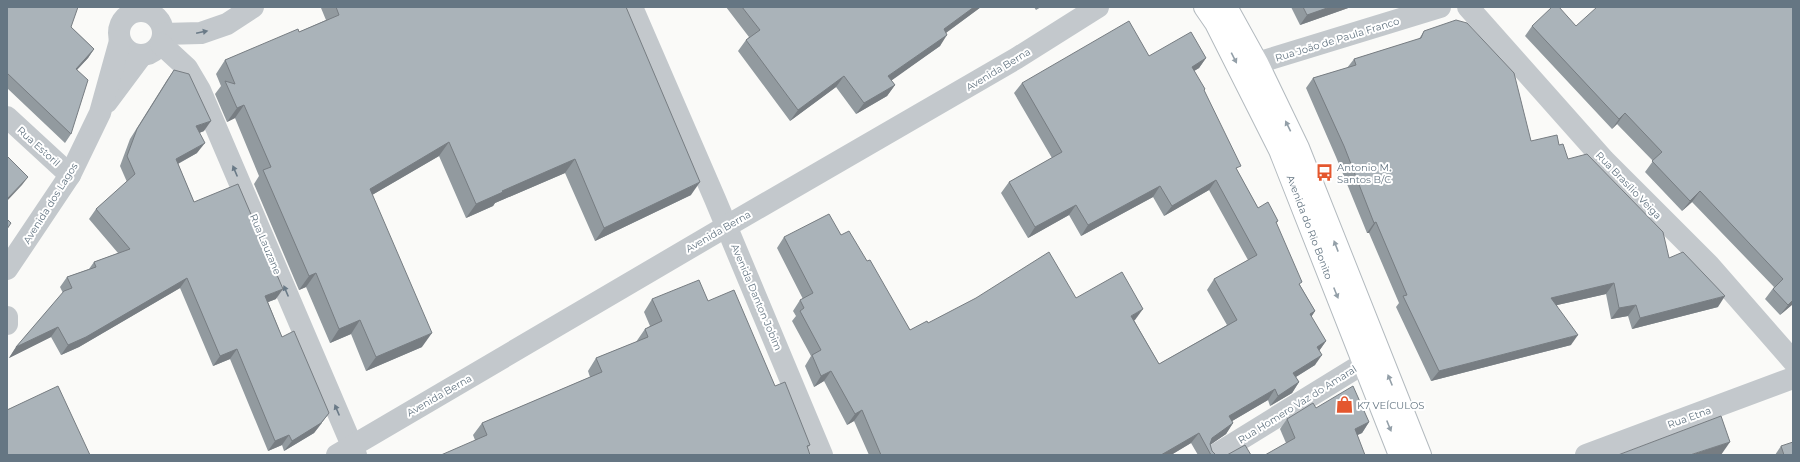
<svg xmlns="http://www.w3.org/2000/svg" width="1800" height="462" viewBox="0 0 1800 462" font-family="Montserrat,sans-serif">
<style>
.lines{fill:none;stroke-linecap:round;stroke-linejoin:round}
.secondary-casing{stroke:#b3babf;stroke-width:24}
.street{stroke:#c3c8cc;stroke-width:22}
.secondary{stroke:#fff;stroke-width:22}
.wall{fill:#929a9f}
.shaded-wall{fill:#777d82}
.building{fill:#aab3b9;stroke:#777d82}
.oneway{fill:#6a7a87}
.oneway2{fill:#939fa8}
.labels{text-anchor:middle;stroke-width:4;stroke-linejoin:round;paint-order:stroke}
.street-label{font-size:10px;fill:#657683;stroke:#fff}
.poi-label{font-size:10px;fill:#657683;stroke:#fff;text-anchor:start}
</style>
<rect width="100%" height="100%" fill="#fafaf8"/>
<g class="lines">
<defs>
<g id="secondary">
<path d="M 1205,7 L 1216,23 L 1280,150 L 1400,455"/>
<path d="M 1226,7 L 1257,63 L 1298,148 L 1420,455"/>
</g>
</defs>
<!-- secondary casing -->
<use href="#secondary" class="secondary-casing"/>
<!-- street -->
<g class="street">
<path d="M 632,7 L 715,199 L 822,455"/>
<path d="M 1468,7 L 1604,160 L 1709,265 L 1793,361"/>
<circle cx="141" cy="33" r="22"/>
<path d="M 163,34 L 201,33 L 227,24 L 253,7"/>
<path d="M 161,44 L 187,68 L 200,90 L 356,455"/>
<path d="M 1257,63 L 1440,7"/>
<path d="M 107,102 L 142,55"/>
<path d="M 7,117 L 70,175"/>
<path d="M 7,269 L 70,175 L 100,113 L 120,41"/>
<path d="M 7,317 L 7,324"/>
<path d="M 337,455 L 727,226 L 1017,58 L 1098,7"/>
<path d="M 1215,455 L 1364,363 L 1380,356"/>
<path d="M 1586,455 L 1793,378"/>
</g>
<!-- secondary -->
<use href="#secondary" class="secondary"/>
</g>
<!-- wall -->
<g class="wall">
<path d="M 7,7 L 71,27 L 94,49 L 88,58 L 77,70 L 71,134 L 65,143 L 7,88 Z"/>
<path d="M 321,7 L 626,7 L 691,195 L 595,241 L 565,173 L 495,203 L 493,206 L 466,218 L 439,156 L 372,195 L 422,347 L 366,371 L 351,334 L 330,343 L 306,287 L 299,290 L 254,184 L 259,176 L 235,118 L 227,122 L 215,94 L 221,86 L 216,74 L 225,60 L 299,32 L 326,20 L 321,8 Z"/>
<path d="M 726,7 L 981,7 L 946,33 L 940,46 L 891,80 L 895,85 L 887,96 L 856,114 L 836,87 L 790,121 L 738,51 L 746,40 L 749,37 Z"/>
<path d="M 1034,7 L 1041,7 L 1036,10 Z"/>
<path d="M 1291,7 L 1351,7 L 1300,25 Z"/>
<path d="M 1793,7 L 1793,304 L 1780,315 L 1765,299 L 1774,287 L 1692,202 L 1682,211 L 1645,172 L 1653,161 L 1617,124 L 1612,129 L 1525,36 L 1532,26 L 1576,26 Z"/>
<path d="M 1424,31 L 1531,141 L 1559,145 L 1568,159 L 1718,307 L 1632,329 L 1628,316 L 1611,319 L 1606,294 L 1557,305 L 1571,345 L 1431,381 L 1396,307 L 1399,303 L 1369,233 L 1367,233 L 1336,157 L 1306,88 L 1313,78 L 1347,68 L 1354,59 L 1419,39 Z"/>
<path d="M 1149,56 L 1206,58 L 1199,68 L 1194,71 L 1204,90 L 1237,170 L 1258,208 L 1278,221 L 1276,224 L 1300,285 L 1315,311 L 1311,317 L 1326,341 L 1319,351 L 1315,365 L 1296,377 L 1299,382 L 1292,393 L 1270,406 L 1268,400 L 1232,421 L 1233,423 L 1226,434 L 1210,445 L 1212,451 L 1216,455 L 1198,455 L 1191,443 L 1171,455 L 869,455 L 854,421 L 847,425 L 824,381 L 814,387 L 805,366 L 811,356 L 792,321 L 796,316 L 793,311 L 800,300 L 803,299 L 777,248 L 784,237 L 841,235 L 867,261 L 910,330 L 928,323 L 1076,298 L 1135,320 L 1134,320 L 1159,364 L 1227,325 L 1207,290 L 1214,279 L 1248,260 L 1209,190 L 1164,216 L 1153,197 L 1081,236 L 1069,215 L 1028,238 L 1001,193 L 1009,182 L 1052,158 L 1014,93 L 1022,83 Z"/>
<path d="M 174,70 L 204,131 L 199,133 L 197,153 L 178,164 L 194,202 L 276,299 L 268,302 L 282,337 L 322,423 L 314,433 L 284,451 L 282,445 L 268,451 L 230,359 L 213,366 L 180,288 L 79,347 L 61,355 L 51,337 L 9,358 L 16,347 L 63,293 L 60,287 L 67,277 L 89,269 L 94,262 L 118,253 L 89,219 L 96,209 L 127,182 L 120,166 L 130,139 L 167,80 Z"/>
<path d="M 652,299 L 708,301 L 775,386 L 810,445 L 807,448 L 475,440 L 473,435 L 482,423 L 590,377 L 588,371 L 596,358 L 636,342 L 645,329 L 650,326 L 644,312 Z"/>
<path d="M 1316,408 L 1369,422 L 1362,433 L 1357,435 L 1286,443 L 1280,429 L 1287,419 Z"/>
<path d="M 1781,446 L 1793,455 L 1775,455 Z"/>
</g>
<!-- shaded-wall -->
<g class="shaded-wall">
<path d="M 974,7 L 981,7 L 936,40 L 944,29 Z"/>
<path d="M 1330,7 L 1351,7 L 1300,25 L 1307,15 Z"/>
<path d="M 947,35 L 940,46 L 881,88 L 888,76 Z"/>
<path d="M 94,49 L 88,58 L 70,77 L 76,69 Z"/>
<path d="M 1206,58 L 1199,68 L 1184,77 L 1192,67 Z"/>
<path d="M 844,76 L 836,87 L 790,121 L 798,110 Z"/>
<path d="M 895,85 L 887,96 L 856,114 L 864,103 Z"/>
<path d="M 244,105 L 235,118 L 227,122 L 237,108 Z"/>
<path d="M 1625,113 L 1617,124 L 1612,129 L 1619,119 Z"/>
<path d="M 211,121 L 204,131 L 189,137 L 196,126 Z"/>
<path d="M 449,142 L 439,156 L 360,202 L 370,189 Z"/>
<path d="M 205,143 L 197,153 L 168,169 L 176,159 Z"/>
<path d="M 575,159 L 565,173 L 495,203 L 493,206 L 466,218 L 476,204 L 502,191 Z"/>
<path d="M 28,177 L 22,185 L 7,201 L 7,199 Z"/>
<path d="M 1216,180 L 1209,190 L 1164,216 L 1172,206 Z"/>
<path d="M 700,182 L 691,195 L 595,241 L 604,228 Z"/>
<path d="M 1160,186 L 1153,197 L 1081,236 L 1088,225 Z"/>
<path d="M 1700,191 L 1692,202 L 1682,211 L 1690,201 Z"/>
<path d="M 1076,205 L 1069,215 L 1028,238 L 1035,227 Z"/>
<path d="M 1376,222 L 1369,233 L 1367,233 L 1374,223 Z"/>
<path d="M 316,273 L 306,287 L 299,290 L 309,276 Z"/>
<path d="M 187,278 L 180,288 L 79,347 L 61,355 L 68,345 Z"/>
<path d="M 1614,283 L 1606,294 L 1544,308 L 1551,298 Z"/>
<path d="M 283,289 L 276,299 L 258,306 L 265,296 Z"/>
<path d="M 1725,296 L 1718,307 L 1632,329 L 1640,318 Z"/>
<path d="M 1793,300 L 1793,304 L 1780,315 L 1788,305 Z"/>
<path d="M 1636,305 L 1628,316 L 1611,319 L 1619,308 Z"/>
<path d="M 1143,309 L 1135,320 L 1124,326 L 1131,316 Z"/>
<path d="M 1315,311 L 1308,322 L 1310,314 Z"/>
<path d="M 360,320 L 351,334 L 330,343 L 339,329 Z"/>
<path d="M 58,327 L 51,337 L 9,358 L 16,347 Z"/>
<path d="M 432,333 L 422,347 L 366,371 L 376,357 Z"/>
<path d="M 1578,335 L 1571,345 L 1431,381 L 1439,371 Z"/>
<path d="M 1326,341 L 1319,351 L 1317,347 Z"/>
<path d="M 237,349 L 230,359 L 213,366 L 220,356 Z"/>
<path d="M 1322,355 L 1315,365 L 1286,383 L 1293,373 Z"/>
<path d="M 831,371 L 824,381 L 814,387 L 821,376 Z"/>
<path d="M 1299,382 L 1292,393 L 1270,406 L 1278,396 Z"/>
<path d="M 1275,389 L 1268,400 L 1222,427 L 1229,416 Z"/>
<path d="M 862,410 L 854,421 L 847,425 L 855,414 Z"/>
<path d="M 329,413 L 314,433 L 284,451 L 292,441 Z"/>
<path d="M 1369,422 L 1362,433 L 1347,440 L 1355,429 Z"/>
<path d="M 1233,423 L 1226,434 L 1207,447 L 1212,438 Z"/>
<path d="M 1199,433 L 1191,443 L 1171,455 L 1161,455 Z"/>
<path d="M 289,435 L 282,445 L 268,451 L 275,441 Z"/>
<path d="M 1730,442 L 1721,455 L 1690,455 Z"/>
</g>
<!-- building -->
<g class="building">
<path d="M 7,7 L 78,7 L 71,27 L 94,49 L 76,69 L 88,80 L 71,134 L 7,73 Z"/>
<path d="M 336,7 L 626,7 L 700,182 L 604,228 L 575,159 L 502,191 L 503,192 L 476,204 L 449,142 L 370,189 L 432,333 L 376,357 L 360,320 L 339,329 L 316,273 L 309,276 L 263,170 L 271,167 L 244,105 L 237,108 L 225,81 L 235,84 L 225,60 L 298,29 L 299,32 L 339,15 Z"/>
<path d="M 742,7 L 974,7 L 944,29 L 947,35 L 888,76 L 895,85 L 864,103 L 844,76 L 798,110 L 746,40 L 760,30 Z"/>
<path d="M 1303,7 L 1330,7 L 1307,15 Z"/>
<path d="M 1552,7 L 1559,7 L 1576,26 L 1597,7 L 1793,7 L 1793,300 L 1788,305 L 1773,289 L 1783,279 L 1700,191 L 1690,201 L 1652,161 L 1662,152 L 1625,113 L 1619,119 L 1532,26 Z"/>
<path d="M 1456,20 L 1467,23 L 1514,73 L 1531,141 L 1557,135 L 1559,145 L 1563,144 L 1568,159 L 1587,154 L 1663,232 L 1669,258 L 1683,252 L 1725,296 L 1640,318 L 1636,305 L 1619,308 L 1614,283 L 1551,298 L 1578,335 L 1439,371 L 1403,296 L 1407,295 L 1376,222 L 1374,223 L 1344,146 L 1313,78 L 1356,65 L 1354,59 L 1421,38 L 1424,31 Z"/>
<path d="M 1129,21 L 1149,56 L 1191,32 L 1206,58 L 1192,67 L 1205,89 L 1204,90 L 1241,166 L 1236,168 L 1258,208 L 1268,202 L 1278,221 L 1276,222 L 1302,282 L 1299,284 L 1315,311 L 1310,314 L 1326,341 L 1317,347 L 1322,355 L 1293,373 L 1299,382 L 1278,396 L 1275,389 L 1229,416 L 1233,423 L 1212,438 L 1210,444 L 1212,451 L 1216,455 L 1211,455 L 1199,433 L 1161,455 L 881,455 L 862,410 L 855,414 L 831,371 L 821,376 L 812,355 L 821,350 L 800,311 L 804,308 L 800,300 L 813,293 L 784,237 L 829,214 L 841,235 L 849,231 L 867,261 L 870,260 L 910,330 L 927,321 L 928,323 L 976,298 L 1049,252 L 1076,298 L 1122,272 L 1143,309 L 1131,316 L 1159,364 L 1237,320 L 1214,279 L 1257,255 L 1216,180 L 1172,206 L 1160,186 L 1088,225 L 1076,205 L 1035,227 L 1009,182 L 1062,152 L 1022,83 Z"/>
<path d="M 174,70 L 189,74 L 211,121 L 196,126 L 205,143 L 176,159 L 194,202 L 238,184 L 283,289 L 265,296 L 282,337 L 294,331 L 329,413 L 321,423 L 292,441 L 289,435 L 275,441 L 237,349 L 220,356 L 187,278 L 86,337 L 68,345 L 58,327 L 16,347 L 64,291 L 72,288 L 67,277 L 96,267 L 94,262 L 130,249 L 96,209 L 135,174 L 127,156 L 137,129 Z"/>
<path d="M 7,156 L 28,177 L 7,199 Z"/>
<path d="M 7,219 L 11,223 L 7,229 Z"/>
<path d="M 699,280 L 708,301 L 734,290 L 775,386 L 785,382 L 810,445 L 807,446 L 810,455 L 441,455 L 487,435 L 482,423 L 602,372 L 596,358 L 648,337 L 645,329 L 662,321 L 652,299 Z"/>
<path d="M 58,386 L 90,455 L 7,455 L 7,410 Z"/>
<path d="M 1353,386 L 1369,422 L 1355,429 L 1365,455 L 1265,455 L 1295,438 L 1287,419 L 1313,403 L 1316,408 Z"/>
<path d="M 1721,416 L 1730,442 L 1690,455 L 1618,455 Z"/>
<path d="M 1793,442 L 1793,455 L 1784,455 L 1781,446 Z"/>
<path d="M 1245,445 L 1251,455 L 1227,455 Z"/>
</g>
<!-- one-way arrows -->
<defs><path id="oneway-solid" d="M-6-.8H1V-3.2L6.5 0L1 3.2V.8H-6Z"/></defs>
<g class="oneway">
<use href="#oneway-solid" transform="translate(202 32) rotate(-12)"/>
<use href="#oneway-solid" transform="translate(235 171) rotate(-113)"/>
<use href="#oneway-solid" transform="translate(286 291) rotate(-113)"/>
<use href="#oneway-solid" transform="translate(337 410) rotate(-113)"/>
</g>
<g class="oneway2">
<use href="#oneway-solid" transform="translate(1234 58) rotate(63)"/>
<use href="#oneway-solid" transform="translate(1288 126) rotate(-116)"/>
<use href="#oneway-solid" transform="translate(1336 246) rotate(-111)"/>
<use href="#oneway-solid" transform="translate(1336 293) rotate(68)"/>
<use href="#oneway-solid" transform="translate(1390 380) rotate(-112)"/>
<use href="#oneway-solid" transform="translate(1389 426) rotate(68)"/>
</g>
<!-- icons -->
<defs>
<symbol id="bus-bare" viewBox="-9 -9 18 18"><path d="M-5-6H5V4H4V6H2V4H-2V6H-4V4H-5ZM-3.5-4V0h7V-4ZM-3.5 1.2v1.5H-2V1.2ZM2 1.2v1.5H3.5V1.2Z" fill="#e4572e" stroke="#fff" stroke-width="2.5" paint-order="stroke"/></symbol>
<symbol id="shop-bare" viewBox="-9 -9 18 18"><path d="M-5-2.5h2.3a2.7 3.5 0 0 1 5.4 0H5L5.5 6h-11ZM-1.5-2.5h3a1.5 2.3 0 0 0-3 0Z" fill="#e4572e" stroke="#fff" stroke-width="2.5" paint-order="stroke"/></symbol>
</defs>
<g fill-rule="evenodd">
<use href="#bus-bare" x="1312" y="160" width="25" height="25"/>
<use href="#shop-bare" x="1332" y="392" width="25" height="25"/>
</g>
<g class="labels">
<!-- street labels -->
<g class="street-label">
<text transform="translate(1337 39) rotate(-17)" y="4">Rua João de Paula Franco</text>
<text transform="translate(998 69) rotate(-31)" y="4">Avenida Berna</text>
<text transform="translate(39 146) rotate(42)" y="4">Rua Estoril</text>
<text transform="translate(1629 185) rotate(46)" y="4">Rua Brasílio Veiga</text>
<text transform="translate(50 203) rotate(-58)" y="4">Avenida dos Lagos</text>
<text transform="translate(1310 227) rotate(69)" y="4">Avenida do Rio Bonito</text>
<text transform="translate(718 231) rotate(-30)" y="4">Avenida Berna</text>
<text transform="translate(266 244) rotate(67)" y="4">Rua Lauzane</text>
<text transform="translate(757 297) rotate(67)" y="4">Avenida Danton Jobim</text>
<text transform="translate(439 395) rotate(-30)" y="4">Avenida Berna</text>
<text transform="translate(1297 404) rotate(-32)" y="4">Rua Homero Vaz do Amaral</text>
<text transform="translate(1689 417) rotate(-20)" y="4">Rua Etna</text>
</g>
<!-- poi labels -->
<g class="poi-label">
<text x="1337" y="171">Antonio M.<tspan x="1337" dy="12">Santos B/C</tspan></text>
<text x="1357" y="409">K7 VEÍCULOS</text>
</g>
</g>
<!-- border -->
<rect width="1800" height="462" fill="none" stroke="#657683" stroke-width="16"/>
</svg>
